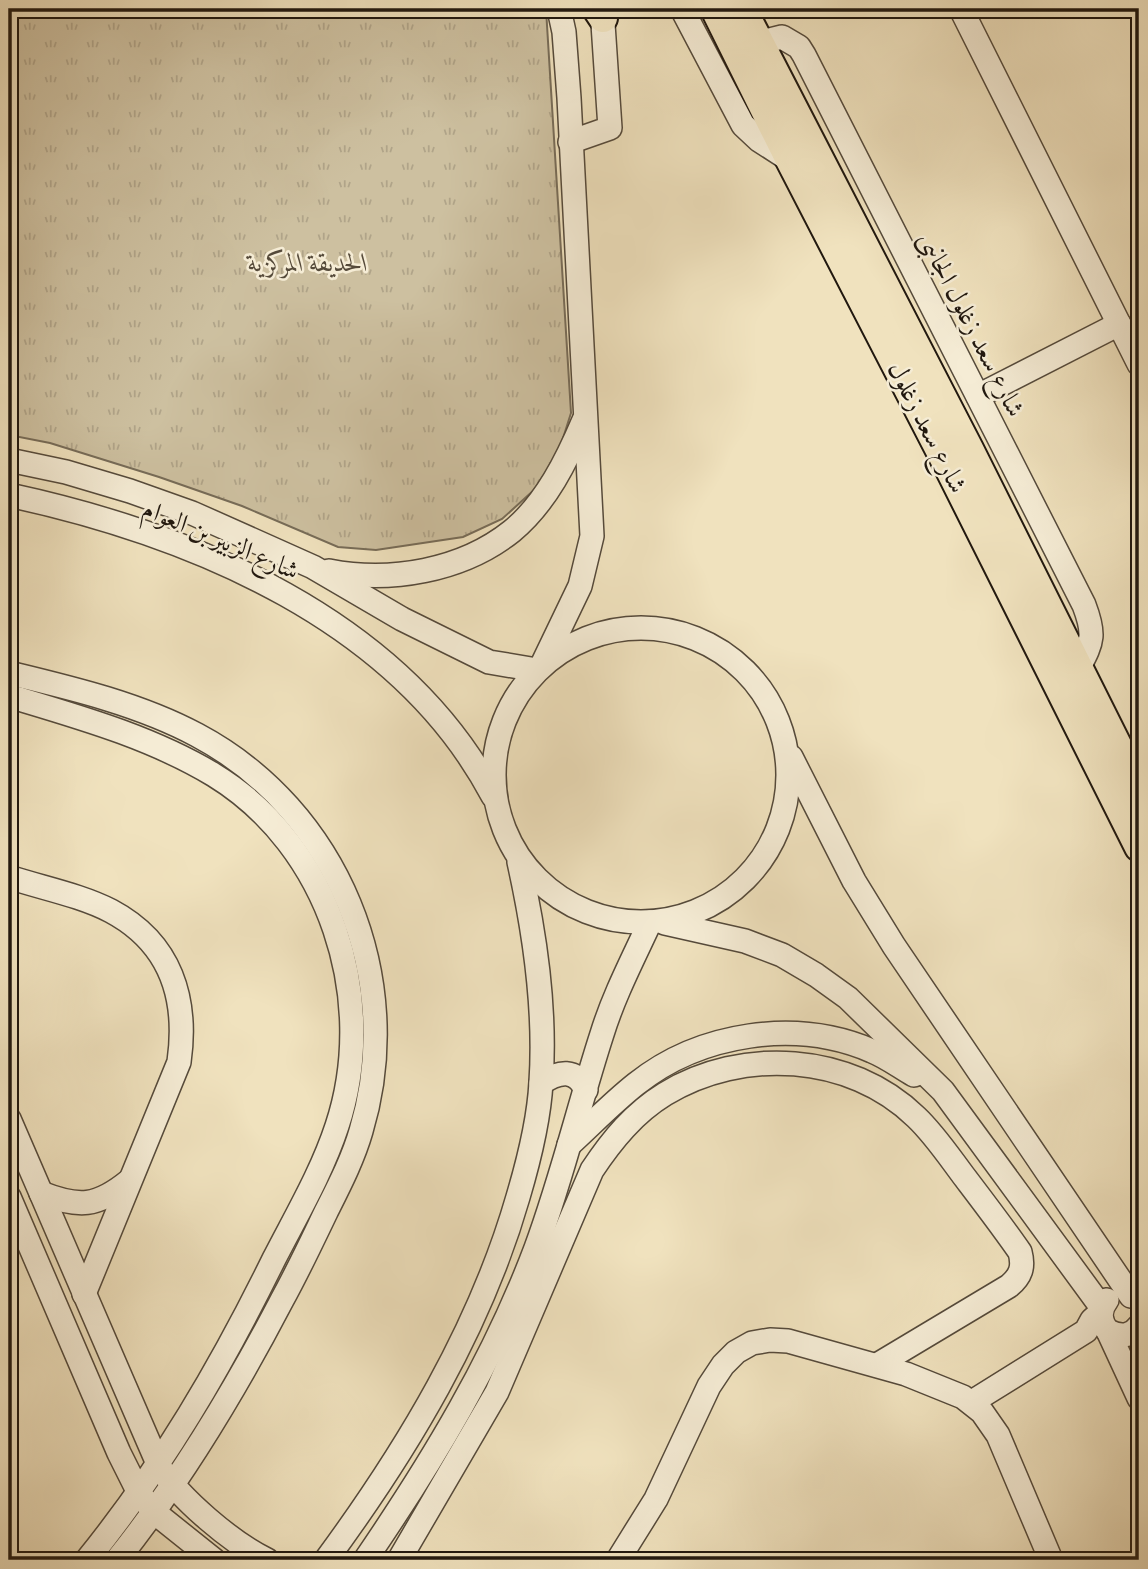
<svg xmlns="http://www.w3.org/2000/svg" width="1148" height="1569" viewBox="0 0 1148 1569" font-family="'Libre Bodoni',Amiri,serif">
<style>
.grass{fill:url(#grass-tufts);stroke:#776c58;stroke-width:2}
.lines{fill:none;stroke-linecap:round;stroke-linejoin:round}
.minor-casing{stroke:#554a3b;stroke-width:26}
.major-casing{stroke:#21180f;stroke-width:32}
.minor{stroke:#f5ecd5;stroke-width:23}
.major{stroke:#f0e2be;stroke-width:28}
.labels{text-anchor:middle;stroke-width:5;stroke-linejoin:round;paint-order:stroke}
.park-label{font-size:26px;font-style:italic;fill:#554a3a;stroke:#f5ecd5}
.street-label{font-size:26px;fill:#21180f;stroke:#f5ecd5}
</style>
<defs>
<pattern id="grass-tufts" width="24" height="20" patternUnits="userSpaceOnUse" patternTransform="scale(1.75)"><rect width="24" height="20" fill="#cdc0a0"/><path d="M3 7l-1-3M5 7V3M7 7l1-3M15 17l-1-3M17 17v-4M19 17l1-3" fill="none" stroke="#b0a489"/></pattern>
</defs>
<rect width="100%" height="100%" fill="#f0e2be"/>
<filter id="stains"><feTurbulence type="fractalNoise" baseFrequency=".00286" numOctaves="4"/><feColorMatrix values="0 0 0 0 .2 0 0 0 0 .09 0 0 0 0 .02 0 0 0 .5 -.17"/></filter>
<radialGradient id="worn" r=".72"><stop offset=".6" stop-color="#630" stop-opacity="0"/><stop offset="1" stop-color="#630" stop-opacity=".3"/></radialGradient>
<!-- grass -->
<path class="grass" d="M 9,9 L 546,9 L 571,413 L 558,454 L 534,490 L 502,519 L 463,537 L 376,550 L 338,547 L 242,506 L 159,477 L 50,443 L 9,435 Z"/>
<g class="lines">
<defs>
<g id="minor">
<path d="M 682,9 L 743,125 L 759,140 L 790,160"/>
<path d="M 961,9 L 1139,364"/>
<path d="M 761,42 L 782,37 L 799,47 L 804,55 L 1084,605 C 1095,634 1093,641 1079,667"/>
<path d="M 570,142 L 610,128 L 602,9"/>
<path d="M 978,396 L 1119,324"/>
<path d="M 9,460 L 66,472 L 130,491 L 192,513 L 313,567 L 402,619 L 489,662 L 537,670"/>
<path d="M 9,495 C 194,535 400,620 493,796"/>
<path d="M 329,571 C 390,583 462,571 512,531 C 546,503 567,460 584,420"/>
<circle cx="641" cy="775" r="147"/>
<path d="M 543,663 L 580,586 L 592,536 L 569,98 L 564,32 L 559,9"/>
<path d="M 9,673 C 71,688 139,704 197,735 C 338,810 407,978 361,1131 C 353,1159 339,1186 326,1212 C 312,1241 298,1271 282,1300 C 234,1392 182,1479 117,1560"/>
<path d="M 9,696 C 79,717 151,737 214,775 C 330,846 379,999 337,1126 C 322,1172 296,1216 274,1259 C 221,1367 163,1466 87,1560"/>
<path d="M 791,757 L 854,881 L 894,946 L 1131,1296"/>
<path d="M 9,877 C 42,888 80,895 111,911 C 171,943 188,999 179,1062 L 84,1294"/>
<path d="M 665,923 L 745,941 L 782,955 L 816,975 L 848,998 L 943,1091 L 1102,1308"/>
<path d="M 541,1083 C 559,1071 576,1068 586,1090"/>
<path d="M 9,1119 L 159,1466 C 180,1499 232,1543 267,1560"/>
<path d="M 569,1145 C 591,1125 612,1103 636,1084 C 700,1033 796,1018 872,1051 C 887,1057 900,1067 914,1075"/>
<path d="M 41,1193 C 79,1208 97,1207 129,1181"/>
<path d="M 9,1197 L 119,1453 L 139,1493 L 154,1512 L 214,1560"/>
<path d="M 1107,1300 C 1099,1310 1099,1321 1108,1331 C 1120,1337 1131,1337 1139,1326"/>
<path d="M 1108,1331 L 1139,1398"/>
<path d="M 972,1402 L 1086,1331 L 1092,1320 L 1101,1312"/>
<path d="M 326,1560 C 407,1450 480,1329 518,1197 C 529,1160 539,1121 541,1082 C 546,1008 535,934 519,862"/>
<path d="M 365,1560 C 432,1462 494,1360 536,1248 C 562,1178 579,1105 602,1034 C 614,995 633,959 650,922"/>
<path d="M 399,1560 L 497,1392 L 592,1170 C 612,1140 634,1113 665,1094 C 742,1047 850,1053 916,1117 C 934,1134 948,1155 963,1175 C 982,1200 1002,1226 1020,1252 C 1024,1267 1021,1276 1009,1286 L 877,1365"/>
<path d="M 618,1560 L 656,1499 L 709,1386 L 723,1365 L 736,1352 L 752,1343 L 770,1340 L 788,1341 L 906,1374 L 963,1397 L 982,1412 L 998,1435 L 1051,1560"/>
</g>
<g id="major">
<path d="M 597,9 L 603,18"/>
<path d="M 715,9 L 790,160 L 945,460 L 1139,847"/>
<path d="M 742,9 L 969,449 L 1139,789"/>
</g>
</defs>
<!-- minor casing -->
<use href="#minor" class="minor-casing"/>
<!-- major casing -->
<use href="#major" class="major-casing"/>
<!-- minor -->
<use href="#minor" class="minor"/>
<!-- major -->
<use href="#major" class="major"/>
</g>
<g class="labels">
<!-- park labels -->
<g class="park-label">
<text x="308" y="271">الحديقة المركزية</text>
</g>
<!-- street labels -->
<g class="street-label">
<text transform="translate(972 324) rotate(63)" y="9">شارع سعد زغلول الجانبى</text>
<text transform="translate(928 427) rotate(63)" y="9">شارع سعد زغلول</text>
<text transform="translate(221 539) rotate(23)" y="9">شارع الزبير بن العوام</text>
</g>
</g>
<!-- margin -->
<rect width="1148" height="1569" fill="none" stroke="#f0e2be" stroke-width="35"/>
<rect x="10" y="10" width="1127" height="1548" fill="none" stroke="#21180f" stroke-width="3.5"/>
<rect x="18" y="18" width="1113" height="1534" fill="none" stroke="#21180f" stroke-width="2"/>
<rect width="100%" height="100%" filter="url(#stains)"/>
<rect width="100%" height="100%" fill="url(#worn)"/>
</svg>
